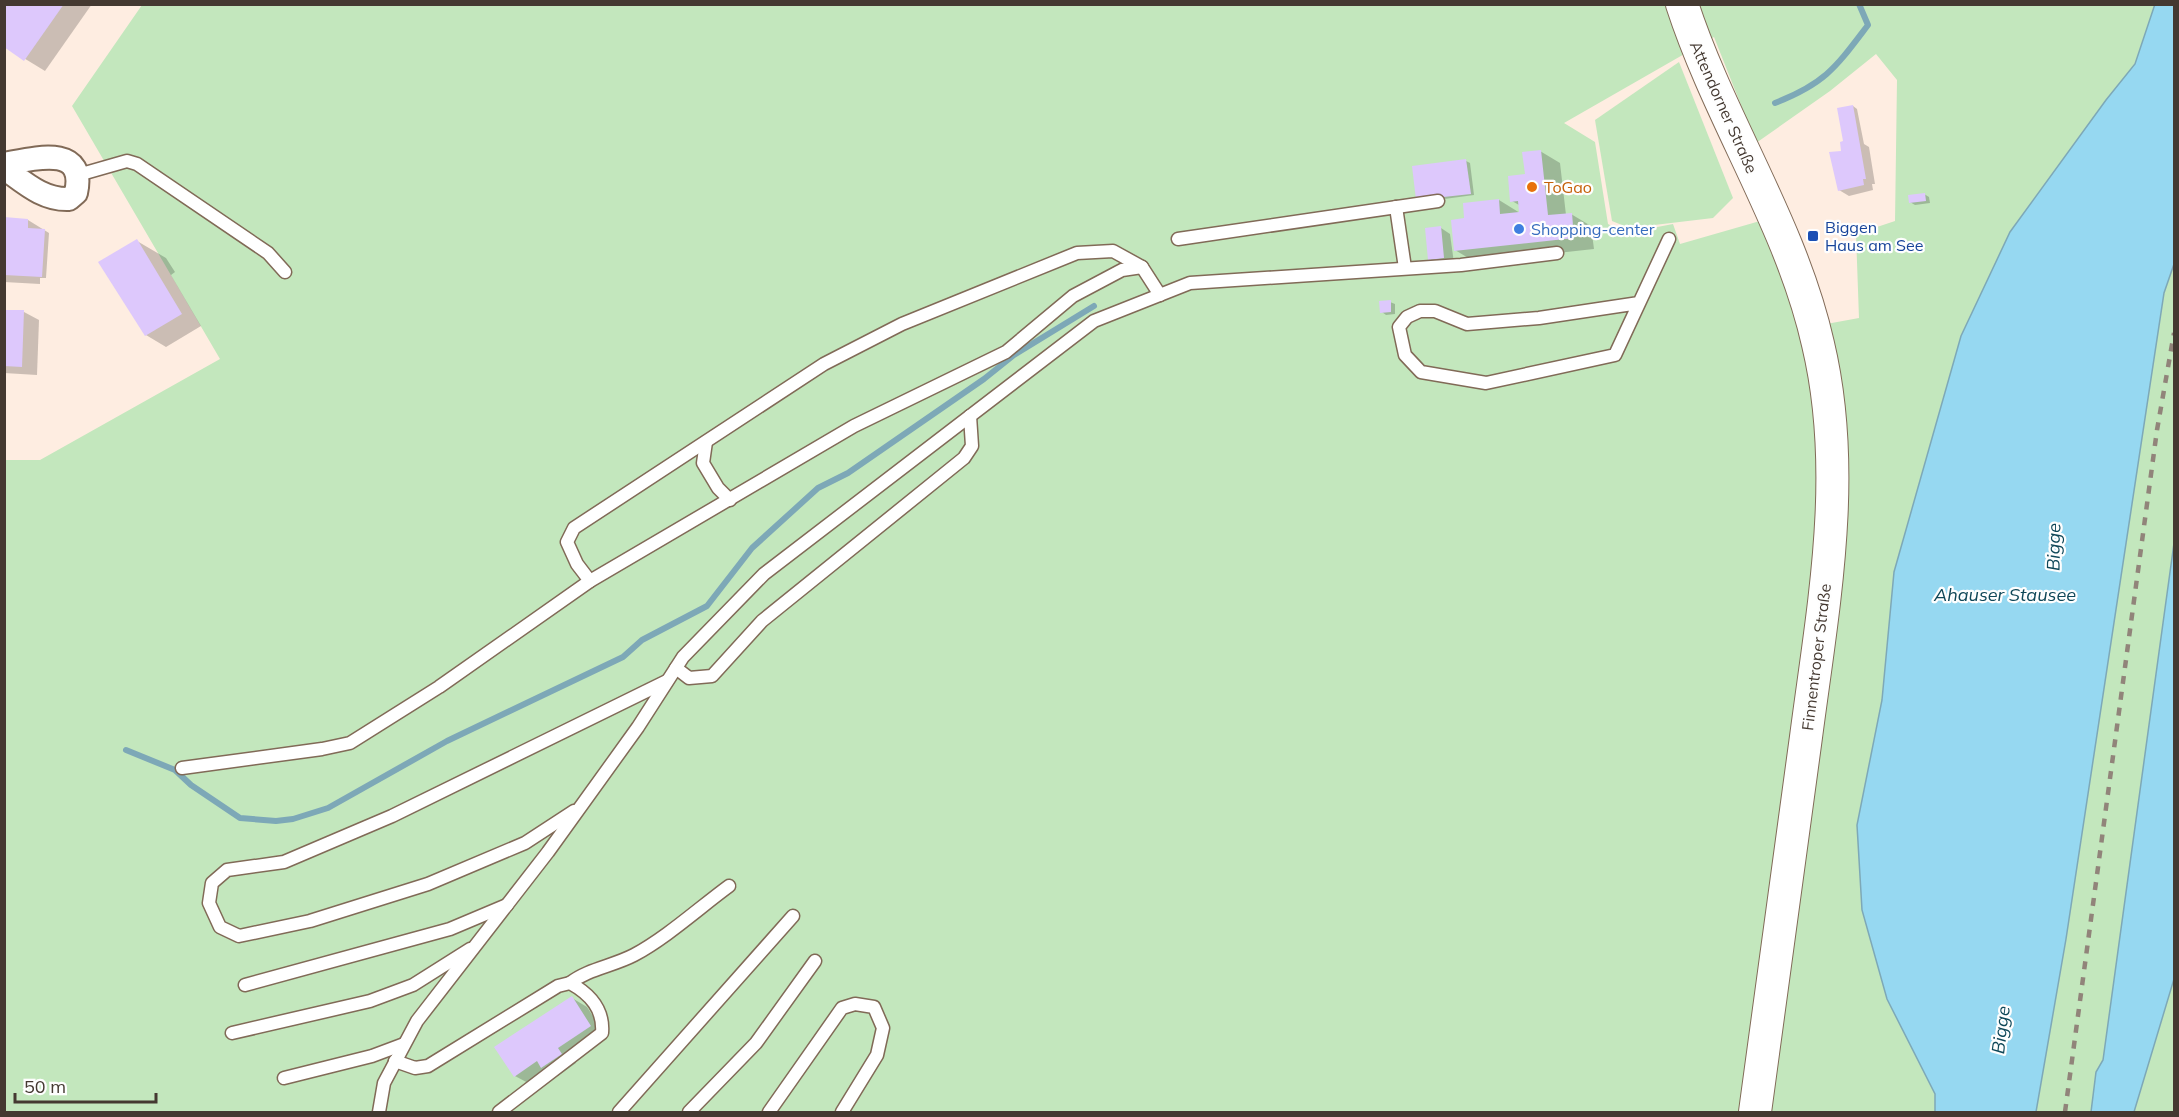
<svg xmlns="http://www.w3.org/2000/svg" width="2179" height="1117" viewBox="0 0 2179 1117" font-family="Mulish,sans-serif">
<style>
.green{fill:#c3e7bd;fill-rule:evenodd}
.water{fill:#96d8f1;stroke:#7da8b7;stroke-width:1.5}
.shadow{fill:#0003}
.lines{fill:none;stroke-linecap:round;stroke-linejoin:round}
.stream{stroke:#7da8b7;stroke-width:6}
.building{fill:#ddc8fc}
.lane-casing{stroke:#816a57;stroke-width:15}
.street-casing{stroke:#816a57;stroke-width:26}
.secondary-casing{stroke:#816a57;stroke-width:34}
.lane{stroke:#fff;stroke-width:12}
.street{stroke:#fff;stroke-width:22}
.secondary{stroke:#fff;stroke-width:32}
.rail{stroke:#91847a;stroke-width:4.5;stroke-dasharray:8 8;stroke-linecap:butt}
.food-dot{fill:#e8710a;stroke:#fefefe;stroke-width:2}
.shop-dot{fill:#3f7fe0;stroke:#fefefe;stroke-width:2}
.transit-dot{fill:#1a4fb4;stroke:#fefefe;stroke-width:2}
.labels{text-anchor:middle;stroke-width:4.5;stroke-linejoin:round;paint-order:stroke}
.street-label{font-size:16px;fill:#443931;stroke:#fefefe}
.food-label{font-size:16px;fill:#c56008;stroke:#fefefe;text-anchor:start}
.transit-label{font-size:16px;fill:#164399;stroke:#fefefe;text-anchor:start}
.shop-label{font-size:16px;fill:#366cbe;stroke:#fefefe;text-anchor:start}
.water-label{font-size:18px;font-style:italic;fill:#0e4758;stroke:#fefefe}
</style>
<rect width="100%" height="100%" fill="#feede1"/>
<!-- green -->
<g class="green">
<path d="M 142,5 L 2155,5 L 2135,64 L 2106,100 L 2010,232 L 1961,336 L 1894,572 L 1882,700 L 1857,825 L 1887,999 L 1935,1094 L 1935,1112 L 5,1112 L 4,460 L 40,460 L 220,359 L 72,106 ZM 1714,37 L 1756,143 L 1830,91 L 1876,54 L 1897,80 L 1895,221 L 1856,234 L 1859,318 L 1799,329 L 1789,279 L 1760,221 L 1680,244 L 1673,224 L 1626,233 L 1608,224 L 1595,142 L 1564,123 Z"/>
<path d="M 1679,62 L 1733,198 L 1713,218 L 1629,228 L 1612,221 L 1595,120 Z"/>
<path d="M 2174,264 L 2174,543 L 2103,1060 L 2096,1072 L 2091,1112 L 2036,1112 L 2066,939 L 2164,293 Z"/>
<path d="M 2174,979 L 2174,1112 L 2134,1112 Z"/>
</g>
<!-- water -->
<g class="water">
<path d="M 2155,4 L 2174,5 L 2174,264 L 2164,293 L 2066,939 L 2036,1112 L 1935,1112 L 1935,1094 L 1887,999 L 1862,910 L 1857,825 L 1882,700 L 1894,572 L 1961,336 L 2010,232 L 2106,100 L 2135,64 Z"/>
<path d="M 2174,543 L 2174,979 L 2134,1112 L 2091,1112 L 2096,1072 L 2103,1060 Z"/>
</g>
<!-- shadow -->
<g class="shadow">
<path d="M 4,4 L 92,4 L 45,71 L 4,46 Z"/>
<path d="M 1853,106 L 1857,109 L 1864,144 L 1869,147 L 1875,184 L 1872,184 L 1873,190 L 1849,196 L 1839,190 L 1843,152 L 1848,142 Z"/>
<path d="M 1540,151 L 1560,163 L 1566,215 L 1571,214 L 1591,226 L 1594,249 L 1475,262 L 1455,250 L 1464,220 L 1499,200 L 1520,213 L 1519,205 L 1512,201 Z"/>
<path d="M 1466,161 L 1470,163 L 1474,195 L 1422,202 Z"/>
<path d="M 1924,194 L 1929,197 L 1930,203 L 1915,205 L 1910,202 Z"/>
<path d="M 4,219 L 28,220 L 49,233 L 46,278 L 40,278 L 40,284 L 4,282 Z"/>
<path d="M 1441,228 L 1450,234 L 1454,263 L 1439,265 L 1430,259 Z"/>
<path d="M 137,241 L 166,258 L 175,272 L 171,275 L 201,326 L 166,347 L 146,335 L 112,279 Z"/>
<path d="M 1390,302 L 1395,304 L 1395,314 L 1386,315 L 1382,312 Z"/>
<path d="M 4,311 L 24,312 L 39,320 L 37,375 L 4,373 Z"/>
<path d="M 572,998 L 587,1007 L 605,1035 L 572,1057 L 576,1063 L 558,1076 L 550,1071 L 530,1084 L 515,1076 Z"/>
</g>
<g class="lines">
<!-- stream -->
<g class="stream">
<path d="M 1775,103 C 1826,83 1836,67 1868,25 L 1859,4"/>
<path d="M 126,750 L 175,770 L 191,785 L 240,818 L 276,821 L 293,819 L 328,808 L 447,741 L 623,657 L 642,640 L 707,606 L 752,548 L 818,488 L 848,473 L 984,379 L 1014,355 L 1094,306"/>
</g>
</g>
<!-- building -->
<g class="building">
<path d="M 4,4 L 64,4 L 24,61 L 4,47 Z"/>
<path d="M 1853,105 L 1866,179 L 1863,179 L 1864,185 L 1838,191 L 1829,152 L 1841,151 L 1840,142 L 1843,141 L 1837,108 Z"/>
<path d="M 1541,150 L 1548,215 L 1572,213 L 1574,238 L 1454,251 L 1451,220 L 1464,218 L 1463,203 L 1499,199 L 1500,214 L 1519,212 L 1518,201 L 1510,202 L 1508,176 L 1525,174 L 1522,152 Z"/>
<path d="M 1466,159 L 1471,194 L 1416,200 L 1412,166 Z"/>
<path d="M 1925,193 L 1926,201 L 1909,203 L 1908,195 Z"/>
<path d="M 4,217 L 28,219 L 28,228 L 45,229 L 42,277 L 4,275 Z"/>
<path d="M 1441,226 L 1444,258 L 1428,260 L 1425,228 Z"/>
<path d="M 137,239 L 182,314 L 145,336 L 98,262 Z"/>
<path d="M 1391,300 L 1391,312 L 1380,313 L 1379,301 Z"/>
<path d="M 4,310 L 24,310 L 22,367 L 4,366 Z"/>
<path d="M 572,996 L 591,1026 L 558,1048 L 562,1054 L 541,1068 L 537,1061 L 514,1077 L 494,1047 Z"/>
</g>
<g class="lines">
<defs>
<g id="lane">
<path d="M 78,175 L 127,161 L 137,164 L 268,253 L 285,272"/>
<path d="M 1396,207 L 1405,268"/>
<path d="M 1178,239 L 1438,201"/>
<path d="M 1639,303 L 1539,318 L 1467,324 L 1435,311 L 1420,311 L 1407,317 L 1399,327 L 1405,355 L 1421,372 L 1486,383 L 1615,355 L 1669,239"/>
<path d="M 706,442 L 703,463 L 718,488 L 730,500"/>
<path d="M 590,581 L 577,564 L 567,542 L 574,528 L 824,364 L 902,324 L 1077,253 L 1113,251 L 1142,267 L 1160,295"/>
<path d="M 676,668 L 689,678 L 712,676 L 762,621 L 964,458 L 972,446 L 970,416"/>
<path d="M 182,768 L 322,749 L 350,743 L 439,687 L 590,581 L 854,426 L 1006,352 L 1073,296 L 1122,270 L 1142,267"/>
<path d="M 574,811 L 525,843 L 428,884 L 310,921 L 239,936 L 220,927 L 209,903 L 212,883 L 227,870 L 284,862 L 392,816 L 667,681"/>
<path d="M 570,983 C 588,969 613,966 634,955 C 666,938 699,908 729,886"/>
<path d="M 245,985 L 450,929 L 507,905"/>
<path d="M 232,1033 L 370,1001 L 413,985 L 470,949"/>
<path d="M 395,1061 L 415,1068 L 428,1066 L 558,986 L 570,983 C 590,994 604,1009 602,1033 L 499,1112"/>
<path d="M 284,1078 L 372,1056 L 404,1044"/>
<path d="M 379,1112 L 384,1083 L 417,1021 L 548,852 L 638,727 L 683,657 L 764,574 L 1094,321 L 1190,283 L 1461,265 L 1557,253"/>
<path d="M 619,1112 L 793,916"/>
<path d="M 689,1112 L 756,1043 L 815,961"/>
<path d="M 769,1112 L 842,1008 L 855,1004 L 874,1007 L 883,1028 L 877,1055 L 842,1112"/>
</g>
<path id="street" d="M 4,164 C 32,159 87,143 76,193 L 69,199 C 43,200 25,183 4,168"/>
<path id="secondary" d="M 1682,4 C 1720,121 1791,224 1818,344 C 1849,474 1823,607 1806,737 C 1789,862 1772,987 1755,1112"/>
</defs>
<!-- lane casing -->
<use href="#lane" class="lane-casing"/>
<!-- street casing -->
<use href="#street" class="street-casing"/>
<!-- secondary casing -->
<use href="#secondary" class="secondary-casing"/>
<!-- lane -->
<use href="#lane" class="lane"/>
<!-- street -->
<use href="#street" class="street"/>
<!-- secondary -->
<use href="#secondary" class="secondary"/>
<!-- rail -->
<path class="rail" d="M 2065,1112 L 2157,430 L 2174,333"/>
</g>
<!-- markers -->
<circle class="food-dot" cx="1532" cy="187" r="6"/>
<circle class="shop-dot" cx="1519" cy="229" r="6"/>
<rect class="transit-dot" x="1807" y="230" width="12" height="12" rx="3"/>
<g class="labels">
<!-- street labels -->
<g class="street-label">
<text transform="translate(1724 107) rotate(66)" y="6">Attendorner Straße</text>
<text transform="translate(1816 657) rotate(-83)" y="6">Finnentroper Straße</text>
</g>
<!-- food labels -->
<g class="food-label">
<text x="1544" y="193">ToGao</text>
</g>
<!-- transit labels -->
<g class="transit-label">
<text x="1825" y="233">Biggen<tspan x="1825" dy="18">Haus am See</tspan></text>
</g>
<!-- shop labels -->
<g class="shop-label">
<text x="1531" y="235">Shopping-center</text>
</g>
<!-- water labels -->
<g class="water-label">
<text transform="translate(2054 547) rotate(-89)" y="6">Bigge</text>
<text x="2005" y="601">Ahauser Stausee</text>
<text transform="translate(2001 1030) rotate(-83)" y="6">Bigge</text>
</g>
</g>
<!-- border -->
<rect width="2179" height="1117" fill="none" stroke="#443931" stroke-width="12"/>
<!-- scale -->
<path d="M15 1093v9h141v-9" fill="none" stroke="#443931" stroke-width="3"/>
<text x="24" y="1093" font-size="18" fill="#443931" stroke="#fefefe" stroke-width="4.5" paint-order="stroke">50 m</text>
</svg>
